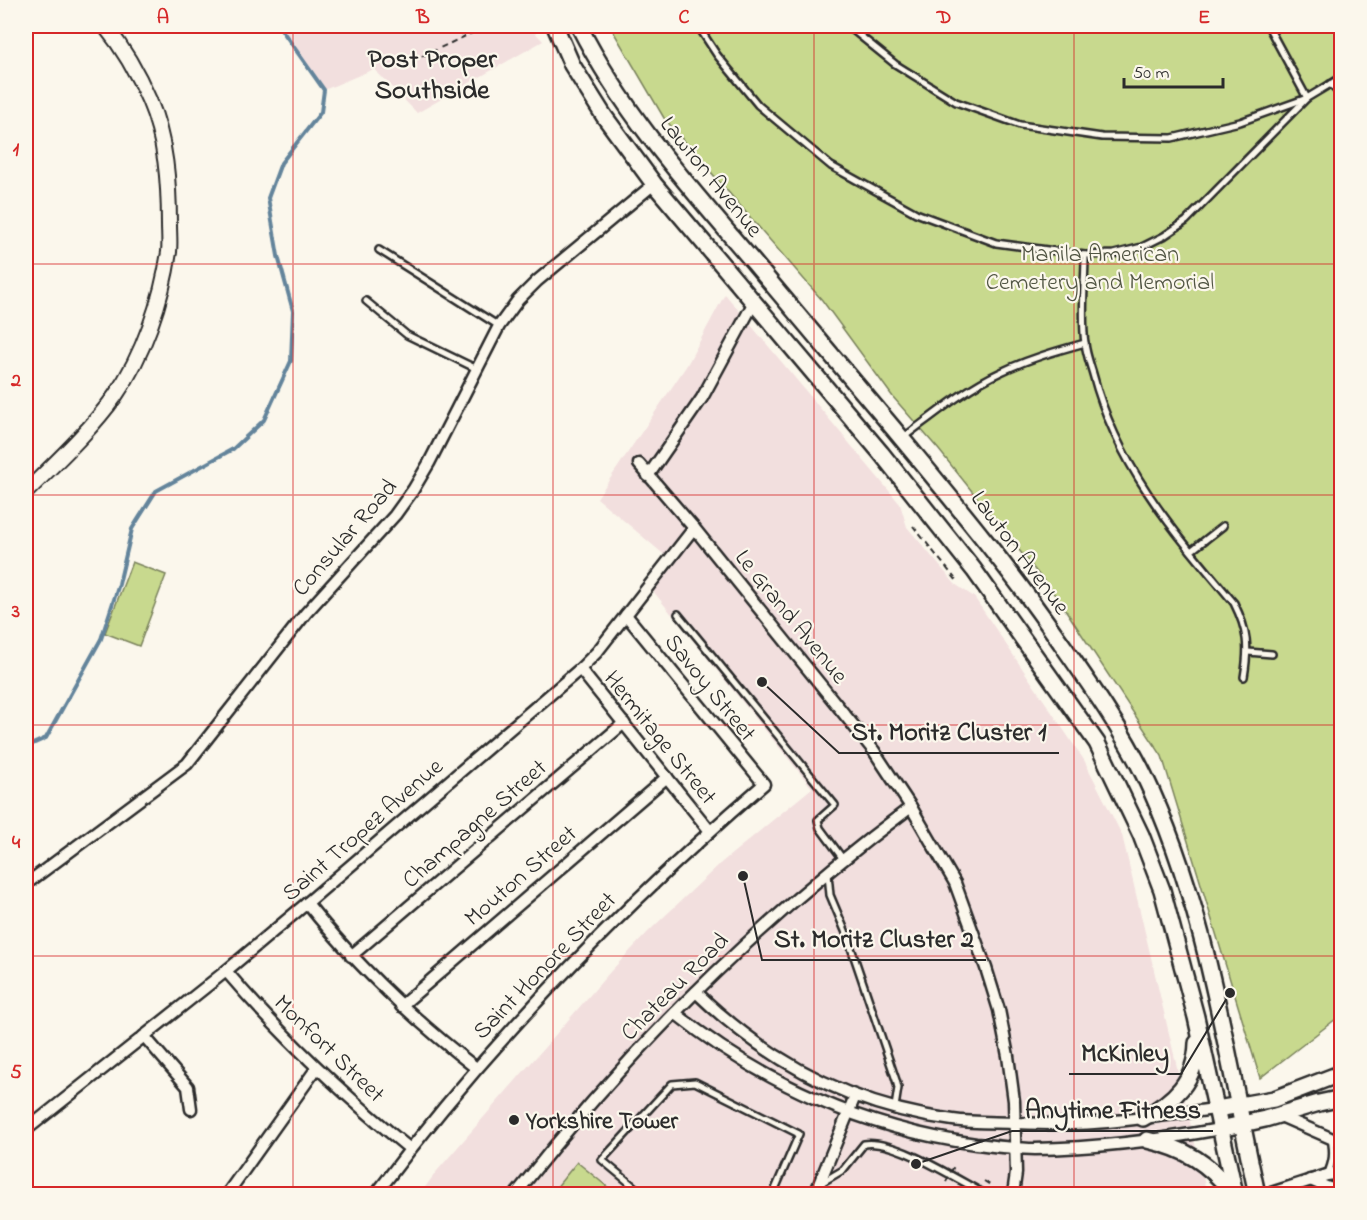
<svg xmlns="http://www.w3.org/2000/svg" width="1367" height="1220" viewBox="0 0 1367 1220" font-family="'Indie Flower',sans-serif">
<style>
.built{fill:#f2dfde}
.green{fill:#c8d98e;stroke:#7a825c;stroke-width:1.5}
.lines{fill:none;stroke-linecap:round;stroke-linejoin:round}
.stream{stroke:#63849b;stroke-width:4}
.service-casing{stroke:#2b2b2b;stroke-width:10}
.minor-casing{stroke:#2b2b2b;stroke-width:15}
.tertiary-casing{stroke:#2b2b2b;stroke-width:18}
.secondary-casing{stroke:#2b2b2b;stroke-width:20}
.path{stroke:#2b2b2b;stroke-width:2;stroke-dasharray:6 4.5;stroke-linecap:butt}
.service{stroke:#fbf7ec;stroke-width:5}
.minor{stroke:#fbf7ec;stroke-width:10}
.tertiary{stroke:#fbf7ec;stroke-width:14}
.secondary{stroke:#fbf7ec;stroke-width:15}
.path-bridge{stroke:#2b2b2b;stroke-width:2;stroke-dasharray:6 4.5;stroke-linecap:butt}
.grid{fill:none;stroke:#d62828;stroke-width:1.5;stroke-opacity:0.55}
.poi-dot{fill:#2b2b2b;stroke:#fbf7ec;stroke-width:2}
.labels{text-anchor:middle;stroke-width:4.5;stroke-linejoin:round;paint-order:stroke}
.street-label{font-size:24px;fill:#2b2b2b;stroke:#fbf7ec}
.park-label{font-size:24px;fill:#525644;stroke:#fbf7ec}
.poi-label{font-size:24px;font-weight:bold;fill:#2b2b2b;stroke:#fbf7ec;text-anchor:start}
.quarter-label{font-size:27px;font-weight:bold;fill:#2b2b2b;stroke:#fbf7ec}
.leader{fill:none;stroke:#2b2b2b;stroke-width:2}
.callout-dot{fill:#2b2b2b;stroke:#fbf7ec;stroke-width:2}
.callout-label{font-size:26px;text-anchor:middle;font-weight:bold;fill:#2b2b2b;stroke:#fbf7ec;stroke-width:4.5;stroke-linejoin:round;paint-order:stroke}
.neatline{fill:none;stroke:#d62828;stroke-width:2}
.grid-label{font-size:20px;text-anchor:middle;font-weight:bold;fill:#d62828}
</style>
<rect width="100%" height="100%" fill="#fbf7ec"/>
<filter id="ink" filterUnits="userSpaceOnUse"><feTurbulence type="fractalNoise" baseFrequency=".0167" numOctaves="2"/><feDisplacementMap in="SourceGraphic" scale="12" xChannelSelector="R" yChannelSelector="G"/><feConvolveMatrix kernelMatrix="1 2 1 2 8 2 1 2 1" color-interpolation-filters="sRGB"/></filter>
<g filter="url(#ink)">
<!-- built -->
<g class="built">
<path d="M 279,26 L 529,26 L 543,41 L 417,113 L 374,69 L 324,90 Z"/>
<path d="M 725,294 L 900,504 L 907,527 L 955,584 L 974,597 L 1084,760 L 1122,835 L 1207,1194 L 420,1194 L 437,1171 L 610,972 L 650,930 L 722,862 L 812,788 L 653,591 L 674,563 L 597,498 L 687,365 Z"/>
</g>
<!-- green -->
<g class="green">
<path d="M 610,26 L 1341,26 L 1341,1015 L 1260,1078 L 1162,756 L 1059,600 L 939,450 L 893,397 L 822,300 L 664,118 Z"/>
<path d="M 132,562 L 166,575 L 139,646 L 105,633 Z"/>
<path d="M 577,1162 L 616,1194 L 551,1194 Z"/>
</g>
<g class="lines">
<!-- stream -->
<path class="stream" d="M 26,747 L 46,738 L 101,639 L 119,584 L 132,529 L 156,491 L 233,449 L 264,420 L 291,361 L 293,311 L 278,256 L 268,198 L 281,163 L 321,112 L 324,90 L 279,26"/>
<defs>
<g id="service">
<path d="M 698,26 L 717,55 L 758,105 L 831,166 L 916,213 L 996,243 L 1085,255 L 1114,254 L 1142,247 L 1164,236 L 1186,221 L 1307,98 L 1268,26"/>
<path d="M 848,26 L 895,64 L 956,102 L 1020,125 L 1102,137 L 1172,138 L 1240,122 L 1307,98 L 1342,77"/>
<path d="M 1330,84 L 1342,96"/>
<path d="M 379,250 L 499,326"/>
<path d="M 1085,255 C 1085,282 1081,317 1085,343 C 1086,353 1090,364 1093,374 C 1117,466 1174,532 1234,603 C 1248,631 1249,647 1244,677"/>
<path d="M 366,301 L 407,335 L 477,369"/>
<path d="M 904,437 C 935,414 966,388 1001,372 C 1028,359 1056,351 1085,343"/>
<path d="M 1191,551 L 1223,526"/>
<path d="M 678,614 L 835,805 L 818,820 L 820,828 L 843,859"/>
<path d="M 1248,652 L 1272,654"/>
<path d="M 828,874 L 830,895 L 846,933 L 896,1080 L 898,1088 L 895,1107"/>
<path d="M 1327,1175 C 1333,1162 1334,1153 1331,1139"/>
<path d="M 821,1183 L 843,1170 L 864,1144 C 895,1139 956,1179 985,1194"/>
<path d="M 643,1194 L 602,1160 L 672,1084 L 695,1082 L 799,1134 L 773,1194"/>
</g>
<g id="minor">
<path d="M 639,464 L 694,528 L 874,751 L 911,807 L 955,883 L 986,968 L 999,1010 L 1008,1056 L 1014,1101 L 1016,1173 L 1013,1194"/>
<path d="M 648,476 L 702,398 L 754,302"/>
<path d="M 580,669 L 710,831"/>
<path d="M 26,884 L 187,764 L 306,613 L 395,515 L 413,490 L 429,463 L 499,326 L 518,300 L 537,281 L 654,184"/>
<path d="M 307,903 C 357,966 413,1019 476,1068"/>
<path d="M 351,956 L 624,723"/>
<path d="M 226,971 C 283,1038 341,1093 410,1149"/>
<path d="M 696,992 C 767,1061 853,1107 953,1120 C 974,1123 995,1122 1016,1123 C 1042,1124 1068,1125 1094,1123 C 1135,1120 1176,1113 1217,1109"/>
<path d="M 401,1006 L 667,777"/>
<path d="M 675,1013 C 762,1083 865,1129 976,1144 C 995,1146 1015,1149 1035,1149 C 1097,1148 1160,1140 1220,1129"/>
<path d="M 144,1036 L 188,1087 L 191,1109"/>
<path d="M 1278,1115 L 1342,1143"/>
<path d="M 26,1130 L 226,971 L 307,903 L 580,669 L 597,652 L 694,528"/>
<path d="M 1310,1180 L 1329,1188 L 1342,1189"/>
<path d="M 227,1194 L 316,1069"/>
<path d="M 376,1194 C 489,1043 620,908 764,784 L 626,615"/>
<path d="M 516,1194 C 630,1048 762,918 911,807"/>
<path d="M 815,1194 L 855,1096"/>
<path d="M 1268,1194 L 1327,1175 L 1342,1173"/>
</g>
<path id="tertiary" d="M 26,492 C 56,462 90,431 115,396 C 143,356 162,300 169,252 C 170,243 169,233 169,225 C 169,183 166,139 149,100 C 138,74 123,48 105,26"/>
<g id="secondary">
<path d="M 555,26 L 572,65 L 604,116 L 654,184 L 881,453 L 974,570 L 1097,743 L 1141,835 L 1162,890 L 1196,1017 L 1235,1194"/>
<path d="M 579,26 C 624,115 691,189 755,264 C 801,318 847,373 893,428 C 950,497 1008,566 1059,640 C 1089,683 1121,728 1144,775 C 1207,906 1226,1054 1257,1194"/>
<path d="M 1217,1109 L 1274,1099 L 1342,1073"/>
<path d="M 1143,1118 C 1174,1101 1196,1081 1197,1043"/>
<path d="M 1220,1129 L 1265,1119 L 1319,1103 L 1342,1098"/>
<path d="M 1147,1140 C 1187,1149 1208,1163 1234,1194"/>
</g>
</defs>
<!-- service casing -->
<use href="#service" class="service-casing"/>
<!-- minor casing -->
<use href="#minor" class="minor-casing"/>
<!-- tertiary casing -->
<use href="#tertiary" class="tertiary-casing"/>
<!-- secondary casing -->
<use href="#secondary" class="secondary-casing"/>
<!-- path -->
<g class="path">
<path d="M 412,61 L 487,26"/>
<path d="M 913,526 L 957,581"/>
<path d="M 984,1181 L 992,1186"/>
</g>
<!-- service -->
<use href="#service" class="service"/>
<!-- minor -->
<use href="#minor" class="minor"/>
<!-- tertiary -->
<use href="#tertiary" class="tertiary"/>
<!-- secondary -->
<use href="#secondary" class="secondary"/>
<!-- path-bridge -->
<path class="path-bridge" d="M 946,1182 L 954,1166"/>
</g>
</g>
<!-- grid -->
<path class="grid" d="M 293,26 L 293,1194M 553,26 L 553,1194M 814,26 L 814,1194M 1074,26 L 1074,1194M 26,264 L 1342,264M 26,495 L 1342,495M 26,725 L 1342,725M 26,956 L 1342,956"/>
<!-- markers -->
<circle class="poi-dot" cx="514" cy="1120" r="6"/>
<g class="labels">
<!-- street labels -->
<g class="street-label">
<text transform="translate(712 176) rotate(51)" y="8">Lawton Avenue</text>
<text transform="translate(344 537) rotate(-49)" y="8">Consular Road</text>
<text transform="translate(1021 552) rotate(53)" y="8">Lawton Avenue</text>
<text transform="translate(792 616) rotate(51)" y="8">Le Grand Avenue</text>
<text transform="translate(711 687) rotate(51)" y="8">Savoy Street</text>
<text transform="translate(661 737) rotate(51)" y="8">Hermitage Street</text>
<text transform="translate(474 823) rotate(-41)" y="8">Champagne Street</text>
<text transform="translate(362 829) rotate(-41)" y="8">Saint Tropez Avenue</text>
<text transform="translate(520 875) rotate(-41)" y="8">Mouton Street</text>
<text transform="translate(544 965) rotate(-46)" y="8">Saint Honore Street</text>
<text transform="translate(674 986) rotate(-45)" y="8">Chateau Road</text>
<text transform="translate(330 1048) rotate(44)" y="8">Monfort Street</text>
</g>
<!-- park labels -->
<g class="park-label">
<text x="1100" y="261">Manila American<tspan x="1100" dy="28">Cemetery and Memorial</tspan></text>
</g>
<!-- poi labels -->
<g class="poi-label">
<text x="526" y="1128">Yorkshire Tower</text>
</g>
<!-- quarter labels -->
<g class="quarter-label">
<text x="432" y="67">Post Proper<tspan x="432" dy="31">Southside</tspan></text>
</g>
</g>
<!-- callouts -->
<path class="leader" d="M762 682L839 753H1059M743 876L762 960H986M1230 993L1181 1074H1069M916 1164L1012 1131H1213"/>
<g class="callout-dot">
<circle cx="762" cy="682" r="6"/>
<circle cx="743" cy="876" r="6"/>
<circle cx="1230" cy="993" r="6"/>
<circle cx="916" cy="1164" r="6"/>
</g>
<g class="callout-label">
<text x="949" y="740">St. Moritz Cluster 1</text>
<text x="874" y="947">St. Moritz Cluster 2</text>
<text x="1125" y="1061">McKinley</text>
<text x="1113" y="1118">Anytime Fitness</text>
</g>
<!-- margin -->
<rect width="1367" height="1220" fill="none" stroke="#fbf7ec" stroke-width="66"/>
<!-- scale -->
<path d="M1124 78v9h99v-9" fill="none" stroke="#2b2b2b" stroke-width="3"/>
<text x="1133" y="78" font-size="18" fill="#2b2b2b" stroke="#fbf7ec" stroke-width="4.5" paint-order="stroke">50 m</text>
<rect x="33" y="33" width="1301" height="1154" class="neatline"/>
<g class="grid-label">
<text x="163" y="23">A</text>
<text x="423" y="23">B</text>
<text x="684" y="23">C</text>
<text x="944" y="23">D</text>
<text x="1204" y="23">E</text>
<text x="16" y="155">1</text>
<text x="16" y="386">2</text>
<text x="16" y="617">3</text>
<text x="16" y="848">4</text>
<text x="16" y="1078">5</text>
</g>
</svg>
